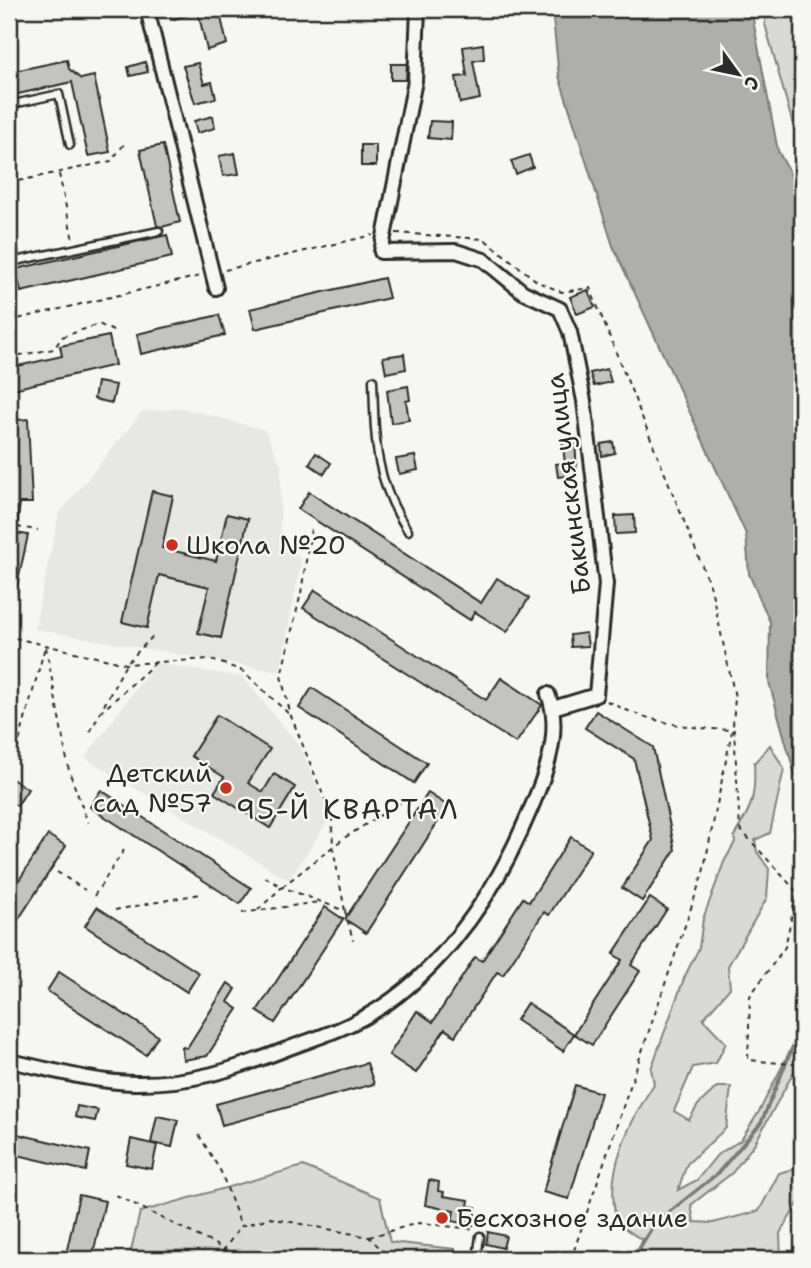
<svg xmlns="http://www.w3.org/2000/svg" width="811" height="1268" viewBox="0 0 811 1268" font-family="'Shantell Sans',sans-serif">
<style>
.built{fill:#e7e7e3}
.green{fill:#d9d9d5;stroke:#828280;stroke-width:2}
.water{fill:#aeaeab;stroke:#7a7a78;stroke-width:2}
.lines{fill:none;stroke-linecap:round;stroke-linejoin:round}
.stream{stroke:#7a7a78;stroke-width:3.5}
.building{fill:#c3c3c0;stroke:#2b2b2b;stroke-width:2}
.service-casing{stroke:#2b2b2b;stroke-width:11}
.minor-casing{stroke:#2b2b2b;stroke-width:18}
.path{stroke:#2b2b2b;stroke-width:2;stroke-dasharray:5 5;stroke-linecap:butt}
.service{stroke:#f6f6f2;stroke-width:6}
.minor{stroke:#f6f6f2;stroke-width:12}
.poi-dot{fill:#c8321e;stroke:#f6f6f2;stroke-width:2.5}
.labels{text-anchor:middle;stroke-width:5;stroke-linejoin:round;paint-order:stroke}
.street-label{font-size:26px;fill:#2b2b2b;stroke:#f6f6f2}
.poi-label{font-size:26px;fill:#2b2b2b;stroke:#f6f6f2;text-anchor:start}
.neighbourhood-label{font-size:28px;letter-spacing:2px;fill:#2b2b2b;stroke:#f6f6f2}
</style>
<rect width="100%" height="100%" fill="#f6f6f2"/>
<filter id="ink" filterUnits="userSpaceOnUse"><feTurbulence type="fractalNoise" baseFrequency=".0143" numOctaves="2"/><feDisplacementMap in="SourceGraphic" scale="14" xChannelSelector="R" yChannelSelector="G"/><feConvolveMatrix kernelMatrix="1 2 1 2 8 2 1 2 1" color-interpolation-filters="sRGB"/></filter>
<g filter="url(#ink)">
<!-- built -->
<g class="built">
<path d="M 183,408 L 265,430 L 281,465 L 280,529 L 301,561 L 280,672 L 34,629 L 59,514 L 142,412 Z"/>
<path d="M 155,663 L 243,677 L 301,748 L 330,818 L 289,880 L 85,758 Z"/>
</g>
<!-- green -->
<g class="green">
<path d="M 765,9 L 802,9 L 802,157 L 765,24 Z"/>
<path d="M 770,745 L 784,769 L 770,833 L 755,840 L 757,852 L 769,869 L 767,898 L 728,966 L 730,988 L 703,1019 L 726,1043 L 716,1063 L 693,1067 L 674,1111 L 689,1120 L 698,1105 L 717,1087 L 731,1087 L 726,1128 L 687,1164 L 678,1190 L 697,1180 L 717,1155 L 741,1140 L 760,1110 L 802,1027 L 802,1057 L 755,1143 L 732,1173 L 691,1205 L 694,1222 L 713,1223 L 759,1211 L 779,1173 L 796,1168 L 802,1174 L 802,1197 L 780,1233 L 781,1259 L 635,1259 L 641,1253 L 641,1239 C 631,1233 617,1225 615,1212 C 606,1167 631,1120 654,1084 L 651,1069 L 685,976 L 699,948 L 703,919 L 724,862 L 735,842 L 734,836 C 752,807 756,797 754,763 Z"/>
<path d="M 303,1166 L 380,1198 L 390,1242 L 455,1249 L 458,1259 L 129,1259 L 140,1212 Z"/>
</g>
<!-- water -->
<path class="water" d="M 552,9 L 751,9 L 778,151 L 802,195 L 802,800 L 769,682 L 770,622 L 749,574 L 746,534 L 613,246 L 559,76 Z"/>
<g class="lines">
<!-- stream -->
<path class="stream" d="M 633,1259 L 654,1224 L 717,1174 L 761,1123 L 802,1025"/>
</g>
<!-- building -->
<g class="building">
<path d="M 174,9 L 219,9 L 227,44 L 207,50 L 198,12 L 171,20 L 169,10 Z"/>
<path d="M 483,44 L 484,59 L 473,61 L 480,99 L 460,103 L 456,77 L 467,76 L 463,47 Z"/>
<path d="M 67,60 L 69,69 L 81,79 L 94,76 L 110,152 L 88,156 L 72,82 L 9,96 L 9,72 Z"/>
<path d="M 145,62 L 148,72 L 130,76 L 128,67 Z"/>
<path d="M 198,63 L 204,84 L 212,82 L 216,98 L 195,103 L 183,66 Z"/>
<path d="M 391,64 L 407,64 L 406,80 L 391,80 Z"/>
<path d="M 213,116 L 215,128 L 197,133 L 194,121 Z"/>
<path d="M 430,121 L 452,122 L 451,140 L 428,138 Z"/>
<path d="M 163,145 L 180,222 L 162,227 L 157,226 L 140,150 Z"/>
<rect x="361" y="145" width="15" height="21"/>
<path d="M 235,153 L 239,174 L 223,176 L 219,156 Z"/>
<path d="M 529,155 L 533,167 L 516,174 L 511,161 Z"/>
<path d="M 167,235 L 172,257 L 21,292 L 16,269 Z"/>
<path d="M 384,278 L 389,298 L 255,329 L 250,309 Z"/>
<path d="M 588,290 L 595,307 L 577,314 L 570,297 Z"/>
<path d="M 219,315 L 225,335 L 141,354 L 137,334 Z"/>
<path d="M 109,336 L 115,365 L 9,390 L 9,368 L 62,356 L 60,346 Z"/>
<path d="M 404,354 L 406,369 L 386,373 L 383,357 Z"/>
<path d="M 607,369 L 611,382 L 594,386 L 590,373 Z"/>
<path d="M 97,382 L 116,385 L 112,403 L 94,399 Z"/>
<path d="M 408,386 L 410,400 L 406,401 L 409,420 L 391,423 L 387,390 Z"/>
<path d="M 13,401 L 17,420 L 28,419 L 32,503 L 20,503 L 16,533 L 28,535 L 13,604 L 9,603 L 9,402 Z"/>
<path d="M 575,438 L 577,475 L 558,477 L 556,464 L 565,463 L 562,439 Z"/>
<path d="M 613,442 L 615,453 L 602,456 L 601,444 Z"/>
<path d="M 316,453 L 331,463 L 324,474 L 309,464 Z"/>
<path d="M 415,456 L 418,470 L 399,474 L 396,459 Z"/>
<path d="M 152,491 L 173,496 L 162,548 L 216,561 L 227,514 L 248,519 L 221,638 L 198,633 L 209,587 L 159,575 L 147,628 L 122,622 Z"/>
<path d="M 309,492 L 481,603 L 497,578 L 529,598 L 507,632 L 475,612 L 470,620 L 298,509 Z"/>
<path d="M 634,515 L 635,533 L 616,534 L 615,516 Z"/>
<path d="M 315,590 L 486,700 L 501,678 L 542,705 L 516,743 L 303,608 Z"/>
<path d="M 586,633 L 588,646 L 571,647 L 570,635 Z"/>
<path d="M 312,688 L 427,763 L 414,783 L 299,708 Z"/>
<path d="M 596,711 L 653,747 L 675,850 L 642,901 L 622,888 L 653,840 L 634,759 L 585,728 Z"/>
<path d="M 217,715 L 270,749 L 248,783 L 263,792 L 274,774 L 295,787 L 270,828 L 214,793 L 224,777 L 191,756 Z"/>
<path d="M 9,777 L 28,789 L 17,806 L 9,801 Z"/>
<path d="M 101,790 L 251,888 L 240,904 L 90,807 Z"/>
<path d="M 428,793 L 448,806 L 366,933 L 345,919 Z"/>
<path d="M 48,835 L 66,846 L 9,934 L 9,896 Z"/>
<path d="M 571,837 L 591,850 L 549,915 L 544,912 L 503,975 L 497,972 L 455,1036 L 445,1029 L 416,1073 L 389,1055 L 417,1011 L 433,1022 L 475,957 L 482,961 L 523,898 L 529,902 Z"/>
<path d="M 650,898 L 667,909 L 631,965 L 640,971 L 592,1045 L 574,1034 L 563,1051 L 516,1020 L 527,1003 L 574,1034 L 622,960 L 613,954 Z"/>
<path d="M 97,907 L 199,973 L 187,992 L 85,926 Z"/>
<path d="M 325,907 L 343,919 L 275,1023 L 257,1011 Z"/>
<path d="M 59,972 L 158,1036 L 146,1055 L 47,991 Z"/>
<path d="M 228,983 L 236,989 L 228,1002 L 238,1009 L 207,1056 L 183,1060 L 182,1047 L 187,1048 Z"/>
<path d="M 367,1063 L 374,1084 L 222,1125 L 216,1104 Z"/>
<path d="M 575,1085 L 601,1093 L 569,1199 L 543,1192 Z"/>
<path d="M 77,1106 L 98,1110 L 95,1121 L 75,1117 Z"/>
<path d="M 157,1116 L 178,1120 L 172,1147 L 151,1143 Z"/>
<path d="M 9,1132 L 90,1151 L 86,1171 L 9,1153 Z"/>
<path d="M 131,1139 L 157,1145 L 152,1169 L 126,1164 Z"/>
<path d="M 429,1180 L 439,1182 L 438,1191 L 444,1192 L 443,1196 L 469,1200 L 468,1206 L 476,1207 L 473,1225 L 452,1221 L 454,1211 L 425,1205 Z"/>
<path d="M 79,1195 L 105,1201 L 92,1259 L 65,1259 Z"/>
<path d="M 488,1232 L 506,1236 L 503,1248 L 486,1244 Z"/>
</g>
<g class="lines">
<defs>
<g id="service">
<path d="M 9,105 L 59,94 L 70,145"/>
<path d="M 9,230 L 16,261 L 159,231"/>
<path d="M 373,380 C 375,439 374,479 408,531"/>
<path d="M 477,1259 L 480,1236"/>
</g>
<g id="minor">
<path d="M 147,9 L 216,288"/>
<path d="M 418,9 L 415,81 L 381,252 L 456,251 L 484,260 L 523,292 L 560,309 L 570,332 L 584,401 L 606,584 L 596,695 L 553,708"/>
<path d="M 9,1061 C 50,1069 92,1082 134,1083 C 191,1084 232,1070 284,1050 C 307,1041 331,1034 353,1023 C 429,987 488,905 521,831 C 539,790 565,738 548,694"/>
</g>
</defs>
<!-- service casing -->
<use href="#service" class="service-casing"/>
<!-- minor casing -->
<use href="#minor" class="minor-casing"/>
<!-- path -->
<g class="path">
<path d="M 59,174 L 73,240"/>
<path d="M 9,183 L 111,161 L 125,143"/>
<path d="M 396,233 L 484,239 L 538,282 L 562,292 L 590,288 L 711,588 L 735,697 L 733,726 L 703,873 L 571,1259"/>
<path d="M 225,270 L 373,235"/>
<path d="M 9,321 L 200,276"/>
<path d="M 9,357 L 54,349 L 62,337 L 99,324 L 117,333"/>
<path d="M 17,527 L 38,530"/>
<path d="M 311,529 L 301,593 L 281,676 L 291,716 L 332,817 L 333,848 L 345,911"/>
<path d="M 9,630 L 15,638 L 126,664 L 210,659 L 243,671 L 291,716"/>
<path d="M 46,647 L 69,771 L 88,823"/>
<path d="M 607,701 C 647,722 690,729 734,730 L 740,829 L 797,892 L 785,947 L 750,996 L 748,1060 L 802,1065"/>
<path d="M 100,713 L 155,663"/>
<path d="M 90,732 L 126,664 L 152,637"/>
<path d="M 14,760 L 45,647"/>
<path d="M 57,872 L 85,890"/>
<path d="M 265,877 L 282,887 L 344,838 L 413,795"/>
<path d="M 94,896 L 126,847"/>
<path d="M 115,910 L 200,894"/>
<path d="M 258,910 L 282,887 L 345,911 L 353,940"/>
<path d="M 242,913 L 319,902"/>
<path d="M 199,1135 L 221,1172 L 241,1226"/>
<path d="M 116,1195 L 224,1249 L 236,1259"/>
<path d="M 369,1237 L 418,1223 L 473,1229"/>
<path d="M 217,1259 L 241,1226 L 270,1218 L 369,1237 L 391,1259"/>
</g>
<!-- service -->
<use href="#service" class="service"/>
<!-- minor -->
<use href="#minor" class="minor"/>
</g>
</g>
<!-- markers -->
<g class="poi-dot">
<circle cx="172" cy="545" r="7"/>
<circle cx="226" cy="788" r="7"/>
<circle cx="442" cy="1218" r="7"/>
</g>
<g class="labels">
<!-- street labels -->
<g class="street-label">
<text transform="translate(568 484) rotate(-97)" y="9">Бакинская улица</text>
</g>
<!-- poi labels -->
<g class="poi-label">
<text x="186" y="554">Школа №20</text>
<text x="212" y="782" text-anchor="end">Детский<tspan x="212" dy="30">сад №57</tspan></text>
<text x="456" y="1227">Бесхозное здание</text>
</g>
<!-- neighbourhood labels -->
<g class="neighbourhood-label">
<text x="348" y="819">95-Й КВАРТАЛ</text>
</g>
</g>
<!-- margin -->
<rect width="811" height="1268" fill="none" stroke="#f6f6f2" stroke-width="35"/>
<rect x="18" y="18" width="776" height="1233" fill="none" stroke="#2b2b2b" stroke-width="2.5" filter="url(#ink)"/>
<!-- north arrow -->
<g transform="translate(738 74) rotate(123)" stroke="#f6f6f2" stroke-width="5" paint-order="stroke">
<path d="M0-5L12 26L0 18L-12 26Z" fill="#2b2b2b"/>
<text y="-10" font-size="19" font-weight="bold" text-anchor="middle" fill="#2b2b2b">С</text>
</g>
</svg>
